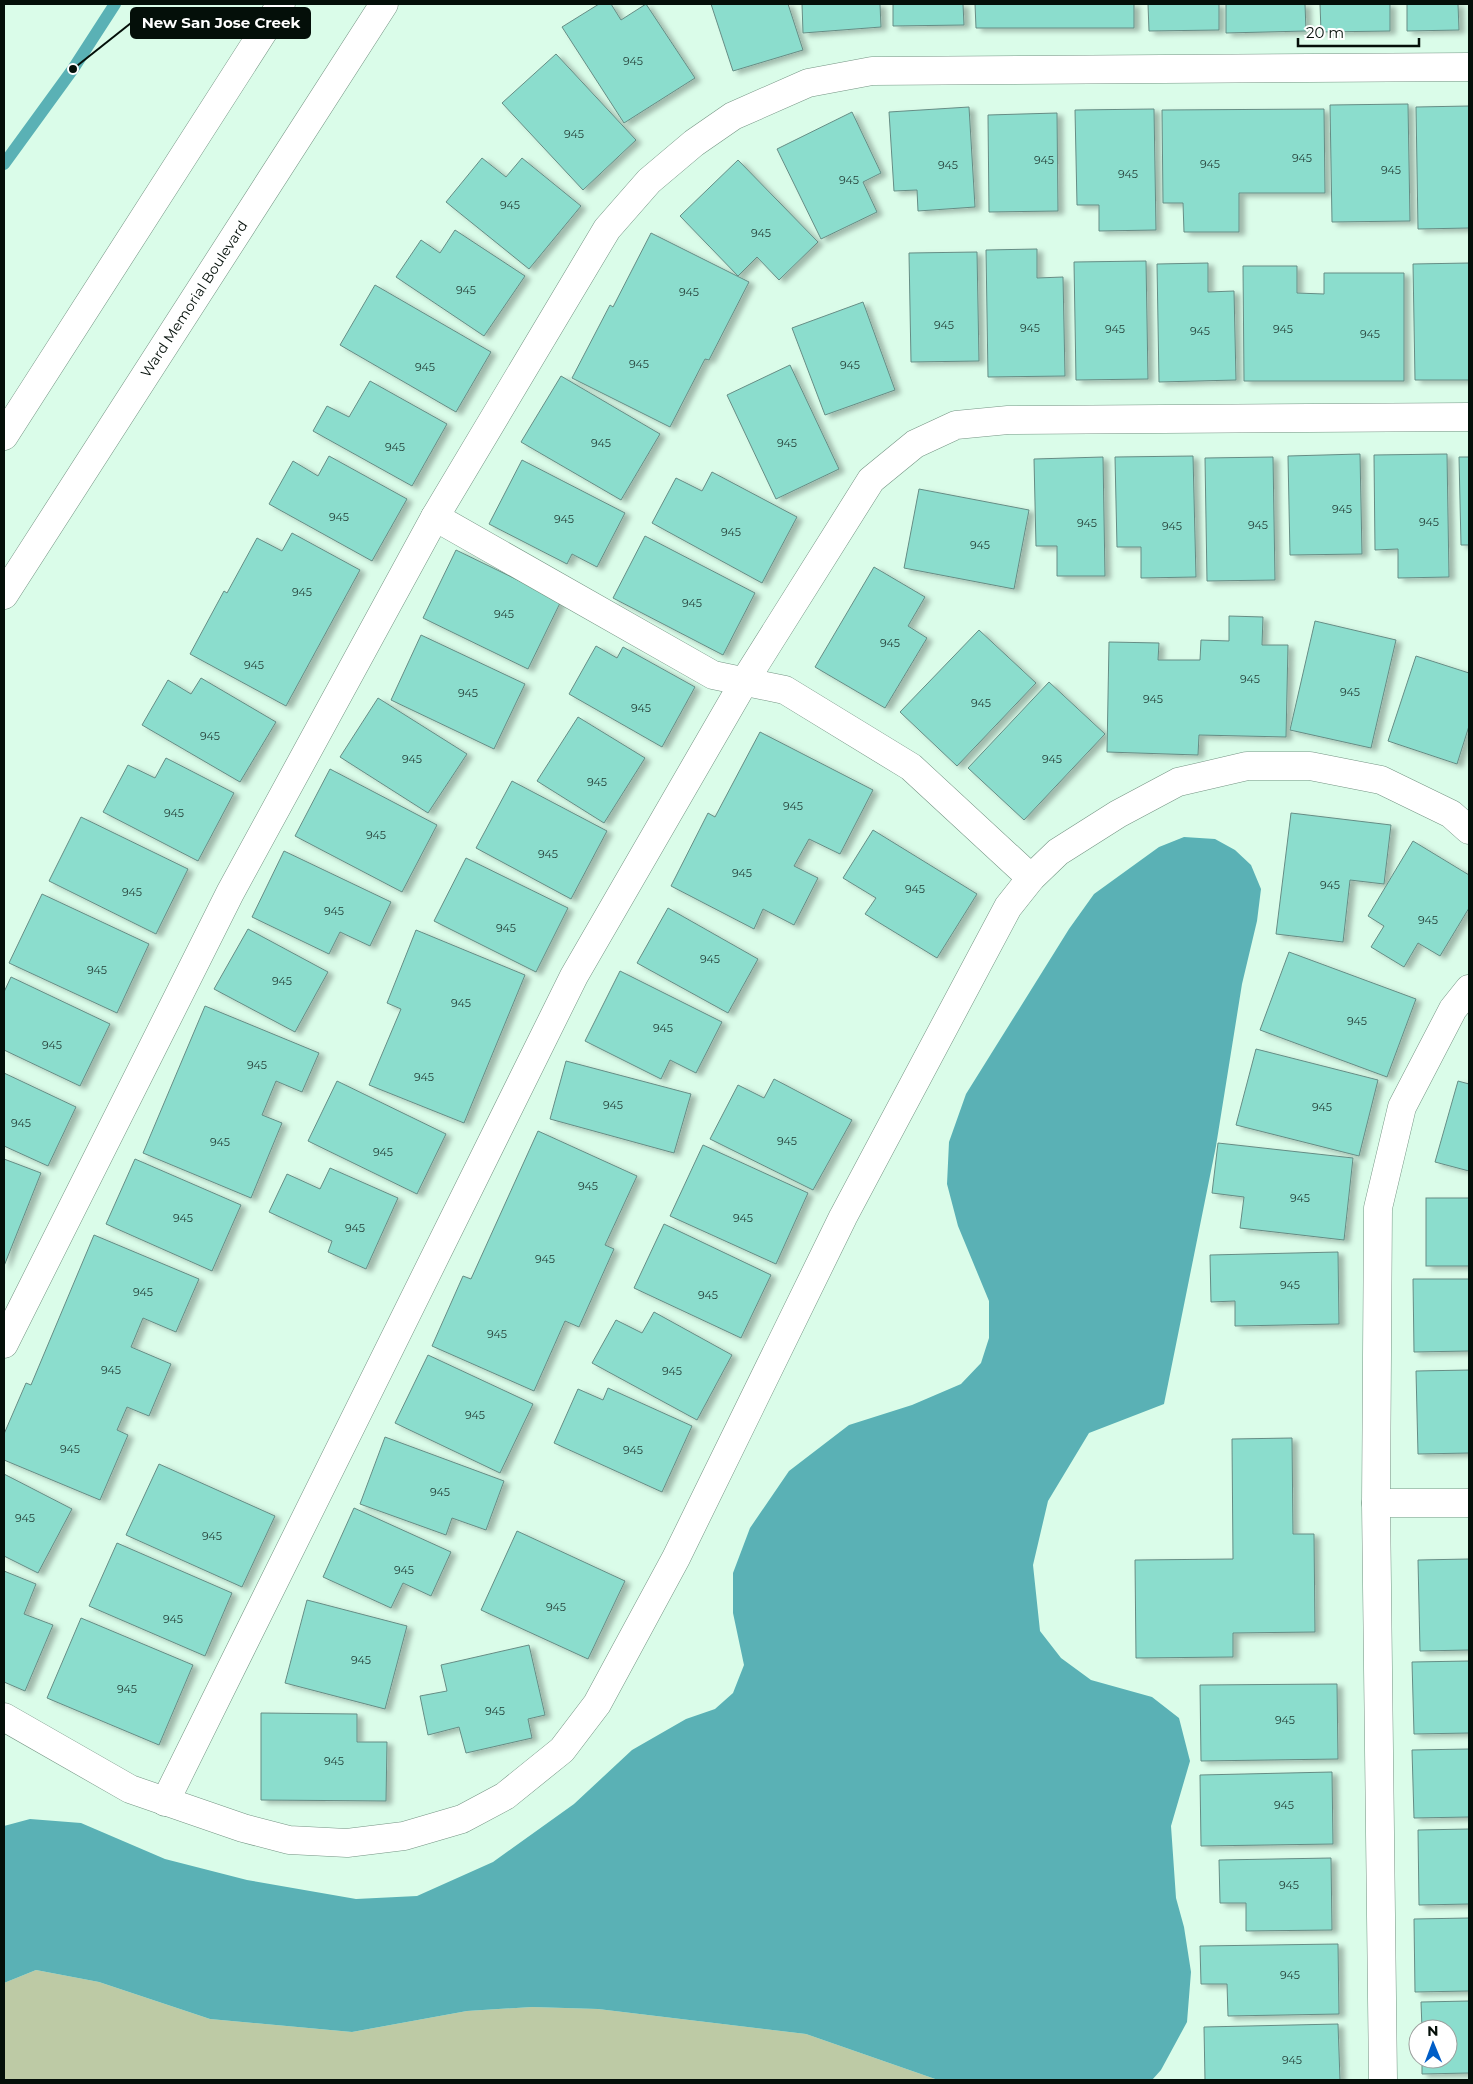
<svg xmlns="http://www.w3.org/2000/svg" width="1473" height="2084" viewBox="0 0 1473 2084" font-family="Montserrat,sans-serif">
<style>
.green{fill:#bdcaa5}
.water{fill:#5ab1b5}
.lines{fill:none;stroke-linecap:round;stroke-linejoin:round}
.stream{stroke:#5ab1b5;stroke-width:12}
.building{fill:#8bddcd;stroke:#668d85;filter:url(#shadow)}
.street-casing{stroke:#749483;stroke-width:29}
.highway-casing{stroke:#749483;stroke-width:29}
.street{stroke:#fff;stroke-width:28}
.highway{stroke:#fff;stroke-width:28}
.labels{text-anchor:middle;stroke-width:4;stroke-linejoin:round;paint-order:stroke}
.number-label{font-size:11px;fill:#26423a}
.street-label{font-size:14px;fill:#040f09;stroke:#fff}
.leader{fill:none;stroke:#040f09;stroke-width:2}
.callout-dot{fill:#040f09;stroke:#fff;stroke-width:2}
.callout{fill:#040f09;stroke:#040f09;stroke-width:2}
.callout-label{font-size:15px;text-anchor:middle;font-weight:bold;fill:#fff}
</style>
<defs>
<filter id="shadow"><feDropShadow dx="5.5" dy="3" stdDeviation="2.5" flood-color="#0004"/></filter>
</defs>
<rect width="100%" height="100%" fill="#dafce9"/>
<!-- green -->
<path class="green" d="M 36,1970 L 99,1982 L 210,2019 L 352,2032 L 467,2011 L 532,2007 L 598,2009 L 806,2034 L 938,2080 L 4,2080 L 4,1983 Z"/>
<!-- water -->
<path class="water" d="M 1184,837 L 1215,839 L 1235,850 L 1251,865 L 1261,889 L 1257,921 L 1242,984 L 1216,1146 L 1164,1404 L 1089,1433 L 1048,1501 L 1033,1565 L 1040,1631 L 1061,1658 L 1091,1680 L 1152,1697 L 1179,1718 L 1190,1761 L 1171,1826 L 1176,1898 L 1184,1927 L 1191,1972 L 1187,2022 L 1161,2070 L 1152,2080 L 938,2080 L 806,2034 L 598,2009 L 532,2007 L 467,2011 L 352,2032 L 210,2019 L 99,1982 L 36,1970 L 4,1983 L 4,1826 L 30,1819 L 81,1823 L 165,1859 L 247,1880 L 356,1899 L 417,1896 L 493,1862 L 574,1804 L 632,1750 L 686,1719 L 715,1709 L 733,1693 L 744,1665 L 733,1613 L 733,1573 L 750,1528 L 789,1471 L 849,1425 L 912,1405 L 961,1384 L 981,1363 L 989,1338 L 989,1301 L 958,1226 L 947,1184 L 949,1142 L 966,1094 L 1069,929 L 1094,894 L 1159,847 Z"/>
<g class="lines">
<!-- stream -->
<path class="stream" d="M 4,164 L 73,69 L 115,4"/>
</g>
<!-- building -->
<g class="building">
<path d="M 599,4 L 611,4 L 621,20 L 646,4 L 695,78 L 624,123 L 562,27 Z"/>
<path d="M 711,4 L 788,4 L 803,50 L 733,71 Z"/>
<path d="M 802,4 L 880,4 L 881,27 L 803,33 Z"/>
<path d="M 893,4 L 963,4 L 964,25 L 893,26 Z"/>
<path d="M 975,4 L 1134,4 L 1134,28 L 976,28 Z"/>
<path d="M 1148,4 L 1219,4 L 1219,30 L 1149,31 Z"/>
<path d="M 1226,4 L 1305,4 L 1306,31 L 1226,33 Z"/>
<path d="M 1320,4 L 1390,4 L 1390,31 L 1321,32 Z"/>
<path d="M 1407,4 L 1458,4 L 1459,30 L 1407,31 Z"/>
<path d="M 556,54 L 636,140 L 583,190 L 502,103 Z"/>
<path d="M 1408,104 L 1410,221 L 1332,222 L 1330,105 Z"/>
<path d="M 1469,106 L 1469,228 L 1418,229 L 1416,107 Z"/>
<path d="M 969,107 L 975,207 L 918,211 L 917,190 L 894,191 L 889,112 Z"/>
<path d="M 1154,109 L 1156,230 L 1099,231 L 1099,205 L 1077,205 L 1075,110 Z"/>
<path d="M 1324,109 L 1325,193 L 1239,193 L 1239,232 L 1184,232 L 1183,203 L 1163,203 L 1162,110 Z"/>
<path d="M 852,112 L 881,173 L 863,182 L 877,212 L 821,239 L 777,149 Z"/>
<path d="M 1057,113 L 1058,211 L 989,212 L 988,115 Z"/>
<path d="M 482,158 L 506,177 L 522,158 L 581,206 L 529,269 L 446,202 Z"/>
<path d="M 738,160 L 818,242 L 779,280 L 757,257 L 738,276 L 680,216 Z"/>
<path d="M 455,230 L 525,276 L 484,336 L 396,277 L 421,240 L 440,253 Z"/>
<path d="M 651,233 L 749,282 L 709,360 L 705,359 L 670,427 L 572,378 L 610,305 L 613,307 Z"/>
<path d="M 1037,249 L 1037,278 L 1063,277 L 1065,376 L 988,377 L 986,250 Z"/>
<path d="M 977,252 L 979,361 L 911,362 L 909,253 Z"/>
<path d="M 1146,261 L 1148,379 L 1076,380 L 1074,262 Z"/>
<path d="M 1208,263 L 1208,292 L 1234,291 L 1236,380 L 1159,382 L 1157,264 Z"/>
<path d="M 1469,263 L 1469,380 L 1415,380 L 1413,264 Z"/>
<path d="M 1243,266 L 1297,266 L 1297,293 L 1324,294 L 1324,273 L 1404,273 L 1404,381 L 1244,381 Z"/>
<path d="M 375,285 L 491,352 L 456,412 L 340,345 Z"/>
<path d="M 863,302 L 895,390 L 825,415 L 792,328 Z"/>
<path d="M 790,365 L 839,469 L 776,499 L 727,395 Z"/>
<path d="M 561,376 L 660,434 L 621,500 L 521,442 Z"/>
<path d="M 370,381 L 447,424 L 412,486 L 313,431 L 327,406 L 349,417 Z"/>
<path d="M 1360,454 L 1362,554 L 1290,555 L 1288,456 Z"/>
<path d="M 1447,454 L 1449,577 L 1398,578 L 1398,549 L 1375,550 L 1374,455 Z"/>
<path d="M 329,456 L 407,499 L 372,561 L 269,504 L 293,461 L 318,476 Z"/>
<path d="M 1193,456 L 1196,577 L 1141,578 L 1141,547 L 1117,547 L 1115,457 Z"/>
<path d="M 1103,457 L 1105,576 L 1057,576 L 1057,546 L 1036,546 L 1034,459 Z"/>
<path d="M 1273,457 L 1275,580 L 1207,581 L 1205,458 Z"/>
<path d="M 1459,457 L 1469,457 L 1469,545 L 1461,545 Z"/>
<path d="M 522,460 L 625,513 L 597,567 L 572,554 L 567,564 L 489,524 Z"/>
<path d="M 712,472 L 797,517 L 762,583 L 652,523 L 676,478 L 702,491 Z"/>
<path d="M 919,489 L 1029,510 L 1014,589 L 904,568 Z"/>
<path d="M 292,533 L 360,570 L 286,706 L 190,654 L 224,591 L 227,593 L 257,538 L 282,551 Z"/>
<path d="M 645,536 L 755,593 L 723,655 L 613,598 Z"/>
<path d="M 456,550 L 561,601 L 528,669 L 423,618 Z"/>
<path d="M 874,567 L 925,597 L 908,626 L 927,638 L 885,708 L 815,667 Z"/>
<path d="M 1229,616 L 1263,617 L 1262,645 L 1288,645 L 1286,737 L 1199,735 L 1198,755 L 1107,752 L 1109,642 L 1159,643 L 1158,660 L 1200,660 L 1201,640 L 1229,641 Z"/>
<path d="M 1315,621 L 1396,640 L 1371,748 L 1290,730 Z"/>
<path d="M 979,630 L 1036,683 L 957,766 L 900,712 Z"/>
<path d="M 421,635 L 525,684 L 494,749 L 391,700 Z"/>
<path d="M 596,646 L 617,658 L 623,647 L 695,687 L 662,747 L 569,694 Z"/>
<path d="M 1416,656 L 1469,673 L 1469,726 L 1457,764 L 1388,741 Z"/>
<path d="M 201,678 L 276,722 L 240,782 L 142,725 L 168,680 L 191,694 Z"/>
<path d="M 1049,682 L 1105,734 L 1024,820 L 968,768 Z"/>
<path d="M 378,698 L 467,754 L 428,813 L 340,757 Z"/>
<path d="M 578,717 L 645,758 L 604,823 L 537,781 Z"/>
<path d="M 760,732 L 873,790 L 840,854 L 809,839 L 794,866 L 818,878 L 794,925 L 763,909 L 754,929 L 671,886 L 708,813 L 715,817 Z"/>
<path d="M 166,758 L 234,793 L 198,861 L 103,812 L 128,765 L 155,778 Z"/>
<path d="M 330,769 L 437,825 L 402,892 L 295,836 Z"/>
<path d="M 512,781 L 607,831 L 571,899 L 476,848 Z"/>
<path d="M 1291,813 L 1391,825 L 1384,884 L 1350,880 L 1343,942 L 1276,934 Z"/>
<path d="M 81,817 L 188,869 L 156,934 L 49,881 Z"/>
<path d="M 873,830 L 977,894 L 937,958 L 865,914 L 876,898 L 843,878 Z"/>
<path d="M 1413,841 L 1469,875 L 1469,908 L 1440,956 L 1418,943 L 1404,967 L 1371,947 L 1384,926 L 1368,916 Z"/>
<path d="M 284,851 L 391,902 L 370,946 L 340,932 L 329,954 L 252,917 Z"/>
<path d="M 466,858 L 568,908 L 536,972 L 434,921 Z"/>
<path d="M 42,894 L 149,944 L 117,1013 L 9,963 Z"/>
<path d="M 668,908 L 758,959 L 728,1013 L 637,963 Z"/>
<path d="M 248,929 L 328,972 L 295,1032 L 214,989 Z"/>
<path d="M 416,930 L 525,975 L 464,1123 L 369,1085 L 401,1009 L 387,1003 Z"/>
<path d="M 1289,952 L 1416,999 L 1387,1077 L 1260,1030 Z"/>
<path d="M 620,971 L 722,1022 L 696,1073 L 670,1060 L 661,1079 L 585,1041 Z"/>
<path d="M 11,977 L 110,1024 L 80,1086 L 4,1050 L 4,992 Z"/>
<path d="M 205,1006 L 319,1053 L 302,1092 L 276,1081 L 262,1115 L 282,1123 L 251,1198 L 143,1153 Z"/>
<path d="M 1256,1049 L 1378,1080 L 1359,1156 L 1236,1125 Z"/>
<path d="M 566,1061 L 691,1094 L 674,1153 L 550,1119 Z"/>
<path d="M 4,1073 L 76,1107 L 48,1166 L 4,1146 Z"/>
<path d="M 774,1079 L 852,1120 L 813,1190 L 710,1139 L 738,1085 L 764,1098 Z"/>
<path d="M 337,1081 L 446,1134 L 417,1194 L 308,1141 Z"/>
<path d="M 1458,1081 L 1469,1084 L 1469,1171 L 1435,1162 Z"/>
<path d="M 538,1131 L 637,1176 L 605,1245 L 614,1249 L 579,1327 L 565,1321 L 534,1391 L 432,1346 L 463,1276 L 471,1279 Z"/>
<path d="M 1218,1143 L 1353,1158 L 1344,1240 L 1240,1228 L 1244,1197 L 1212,1193 Z"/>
<path d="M 703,1145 L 808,1193 L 776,1264 L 670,1216 Z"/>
<path d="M 4,1159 L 41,1173 L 4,1266 Z"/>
<path d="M 135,1159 L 241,1205 L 212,1271 L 106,1224 Z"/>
<path d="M 330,1168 L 398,1198 L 366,1269 L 328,1252 L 332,1241 L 269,1212 L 287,1174 L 320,1189 Z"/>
<rect x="1426" y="1198" width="43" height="68"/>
<path d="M 664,1224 L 771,1275 L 741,1338 L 634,1288 Z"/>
<path d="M 94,1235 L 199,1279 L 176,1332 L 143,1318 L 131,1347 L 171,1364 L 149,1416 L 127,1407 L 117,1430 L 128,1435 L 100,1500 L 4,1460 L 4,1434 L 26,1383 L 31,1385 Z"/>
<path d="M 1338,1252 L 1339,1324 L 1235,1326 L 1235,1301 L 1211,1302 L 1210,1255 Z"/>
<path d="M 1413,1279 L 1469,1279 L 1469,1351 L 1414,1352 Z"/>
<path d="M 654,1312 L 732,1355 L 697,1420 L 592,1363 L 616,1320 L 642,1333 Z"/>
<path d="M 428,1355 L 533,1404 L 500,1473 L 395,1423 Z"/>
<path d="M 1469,1370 L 1469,1453 L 1418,1454 L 1416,1371 Z"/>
<path d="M 608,1388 L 692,1426 L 662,1492 L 554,1443 L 578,1389 L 603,1400 Z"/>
<path d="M 385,1437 L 504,1481 L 486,1530 L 452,1518 L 446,1535 L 360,1504 Z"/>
<path d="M 1292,1438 L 1293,1534 L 1314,1534 L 1315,1632 L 1233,1633 L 1233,1657 L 1136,1658 L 1135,1560 L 1233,1559 L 1232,1439 Z"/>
<path d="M 159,1464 L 275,1516 L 242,1587 L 126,1535 Z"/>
<path d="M 4,1474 L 72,1509 L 38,1573 L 4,1556 Z"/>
<path d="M 354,1508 L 451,1552 L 431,1596 L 403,1583 L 391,1608 L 323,1577 Z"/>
<path d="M 517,1531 L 625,1581 L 588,1659 L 481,1610 Z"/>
<path d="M 117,1543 L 232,1593 L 205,1656 L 89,1606 Z"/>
<path d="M 1469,1559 L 1469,1650 L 1420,1651 L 1418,1560 Z"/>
<path d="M 4,1571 L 36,1584 L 24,1614 L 53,1625 L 25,1691 L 4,1682 Z"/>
<path d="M 307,1600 L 407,1626 L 385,1709 L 285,1683 Z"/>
<path d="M 81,1618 L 193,1665 L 159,1745 L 47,1698 Z"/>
<path d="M 529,1645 L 545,1715 L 528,1719 L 532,1738 L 466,1753 L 459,1727 L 428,1735 L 420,1696 L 447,1691 L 441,1665 Z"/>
<path d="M 1469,1661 L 1469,1733 L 1414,1734 L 1412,1662 Z"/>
<path d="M 1337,1684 L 1338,1759 L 1201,1761 L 1200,1685 Z"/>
<path d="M 261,1713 L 357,1714 L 357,1742 L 387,1742 L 386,1801 L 261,1800 Z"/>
<path d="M 1469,1749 L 1469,1817 L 1414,1818 L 1412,1750 Z"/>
<path d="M 1332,1772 L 1333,1844 L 1201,1846 L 1200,1775 Z"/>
<path d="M 1469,1829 L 1469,1904 L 1419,1905 L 1418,1830 Z"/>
<path d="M 1331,1858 L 1332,1930 L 1246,1931 L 1246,1903 L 1220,1903 L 1219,1860 Z"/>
<path d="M 1469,1918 L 1469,1991 L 1415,1992 L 1414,1919 Z"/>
<path d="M 1338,1944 L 1339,2014 L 1228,2016 L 1227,1984 L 1201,1984 L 1200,1946 Z"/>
<path d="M 1469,2001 L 1469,2073 L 1422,2074 L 1422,2059 L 1448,2059 L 1448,2029 L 1422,2029 L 1421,2002 Z"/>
<path d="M 1338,2024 L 1340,2080 L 1205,2080 L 1204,2027 Z"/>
</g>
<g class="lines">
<defs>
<g id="street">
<path d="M 435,517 L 713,675 L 785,690 L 911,767 L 1031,878"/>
<path d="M 4,1344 L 230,893 L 435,517 L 607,229 L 649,181 L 694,143 L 733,116 L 808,83 L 872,71 L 1469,67"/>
<path d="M 1376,1503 L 1469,1503"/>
<path d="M 4,1717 L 130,1789 L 243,1828 L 289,1840 L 347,1843 L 404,1836 L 462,1819 L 505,1796 L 562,1750 L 597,1704 L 676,1558 L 843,1217 L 1008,907 L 1031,878 L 1058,852 L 1118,814 L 1178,782 L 1247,766 L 1310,766 L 1381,780 L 1451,814 L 1469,830"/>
<path d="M 165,1802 L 574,976 L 744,682 L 871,480 L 915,444 L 956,425 L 1008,420 L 1469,417"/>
<path d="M 1383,2080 L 1376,1503 L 1378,1208 L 1402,1107 L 1453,1009 L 1469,989"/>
</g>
<g id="highway">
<path d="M 4,436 L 281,4"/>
<path d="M 4,595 L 384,4"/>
</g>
</defs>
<!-- street casing -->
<use href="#street" class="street-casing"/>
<!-- highway casing -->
<use href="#highway" class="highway-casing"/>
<!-- street -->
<use href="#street" class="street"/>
<!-- highway -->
<use href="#highway" class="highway"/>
</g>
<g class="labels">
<!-- number labels -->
<g class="number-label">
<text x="633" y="65">945</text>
<text x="574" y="138">945</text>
<text x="1302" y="162">945</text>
<text x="1044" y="164">945</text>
<text x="1210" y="168">945</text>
<text x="948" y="169">945</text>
<text x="1391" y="174">945</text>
<text x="1128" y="178">945</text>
<text x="849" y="184">945</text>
<text x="510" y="209">945</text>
<text x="761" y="237">945</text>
<text x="466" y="294">945</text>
<text x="689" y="296">945</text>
<text x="944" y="329">945</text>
<text x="1030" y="332">945</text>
<text x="1115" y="333">945</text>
<text x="1283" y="333">945</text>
<text x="1200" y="335">945</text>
<text x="1370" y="338">945</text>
<text x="639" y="368">945</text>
<text x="850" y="369">945</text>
<text x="425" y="371">945</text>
<text x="601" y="447">945</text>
<text x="787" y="447">945</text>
<text x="395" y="451">945</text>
<text x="1342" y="513">945</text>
<text x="339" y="521">945</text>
<text x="564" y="523">945</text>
<text x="1429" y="526">945</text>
<text x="1087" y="527">945</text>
<text x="1258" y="529">945</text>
<text x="1172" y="530">945</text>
<text x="731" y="536">945</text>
<text x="980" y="549">945</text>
<text x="302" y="596">945</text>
<text x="692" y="607">945</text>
<text x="504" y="618">945</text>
<text x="890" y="647">945</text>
<text x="254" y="669">945</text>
<text x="1250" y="683">945</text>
<text x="1350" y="696">945</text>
<text x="468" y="697">945</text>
<text x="1153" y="703">945</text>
<text x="981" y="707">945</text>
<text x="641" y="712">945</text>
<text x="210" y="740">945</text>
<text x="412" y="763">945</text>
<text x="1052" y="763">945</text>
<text x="597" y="786">945</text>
<text x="793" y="810">945</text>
<text x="174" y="817">945</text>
<text x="376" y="839">945</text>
<text x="548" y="858">945</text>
<text x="742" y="877">945</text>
<text x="1330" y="889">945</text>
<text x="915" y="893">945</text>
<text x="132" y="896">945</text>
<text x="334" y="915">945</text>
<text x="1428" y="924">945</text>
<text x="506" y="932">945</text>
<text x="710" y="963">945</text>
<text x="97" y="974">945</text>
<text x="282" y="985">945</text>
<text x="461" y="1007">945</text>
<text x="1357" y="1025">945</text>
<text x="663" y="1032">945</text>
<text x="52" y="1049">945</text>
<text x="257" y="1069">945</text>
<text x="424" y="1081">945</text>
<text x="613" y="1109">945</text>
<text x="1322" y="1111">945</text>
<text x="21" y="1127">945</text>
<text x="787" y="1145">945</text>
<text x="220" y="1146">945</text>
<text x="383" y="1156">945</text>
<text x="588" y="1190">945</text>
<text x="1300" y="1202">945</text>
<text x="183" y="1222">945</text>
<text x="743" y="1222">945</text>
<text x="355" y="1232">945</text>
<text x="545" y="1263">945</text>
<text x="1290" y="1289">945</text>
<text x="143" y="1296">945</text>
<text x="708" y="1299">945</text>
<text x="497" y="1338">945</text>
<text x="111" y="1374">945</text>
<text x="672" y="1375">945</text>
<text x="475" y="1419">945</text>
<text x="70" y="1453">945</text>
<text x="633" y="1454">945</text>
<text x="440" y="1496">945</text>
<text x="25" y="1522">945</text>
<text x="212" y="1540">945</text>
<text x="404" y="1574">945</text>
<text x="556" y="1611">945</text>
<text x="173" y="1623">945</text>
<text x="361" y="1664">945</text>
<text x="127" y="1693">945</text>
<text x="495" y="1715">945</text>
<text x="1285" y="1724">945</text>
<text x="334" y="1765">945</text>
<text x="1284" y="1809">945</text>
<text x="1289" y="1889">945</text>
<text x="1290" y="1979">945</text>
<text x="1292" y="2064">945</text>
</g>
<!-- street labels -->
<g class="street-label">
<text transform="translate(194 299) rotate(-57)" y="5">Ward Memorial Boulevard</text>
</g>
</g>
<!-- callouts -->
<path class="leader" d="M73 69L131 23"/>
<circle class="callout-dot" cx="73" cy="69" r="5"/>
<rect class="callout" x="131" y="8" width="179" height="30" rx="5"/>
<g class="callout-label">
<text x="221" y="28">New San Jose Creek</text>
</g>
<!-- border -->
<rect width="1473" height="2084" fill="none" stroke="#040f09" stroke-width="10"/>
<!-- north arrow -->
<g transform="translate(1433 2044) rotate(359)"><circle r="24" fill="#ffffff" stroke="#9b9f9d"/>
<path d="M0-4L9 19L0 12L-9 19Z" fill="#005ec7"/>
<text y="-8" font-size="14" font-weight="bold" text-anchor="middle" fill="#040f09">N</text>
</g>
<!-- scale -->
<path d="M1298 38v8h121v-8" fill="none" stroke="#040f09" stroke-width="2.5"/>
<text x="1306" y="38" font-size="15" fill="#040f09" stroke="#ffffff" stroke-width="4" paint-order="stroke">20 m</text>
</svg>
